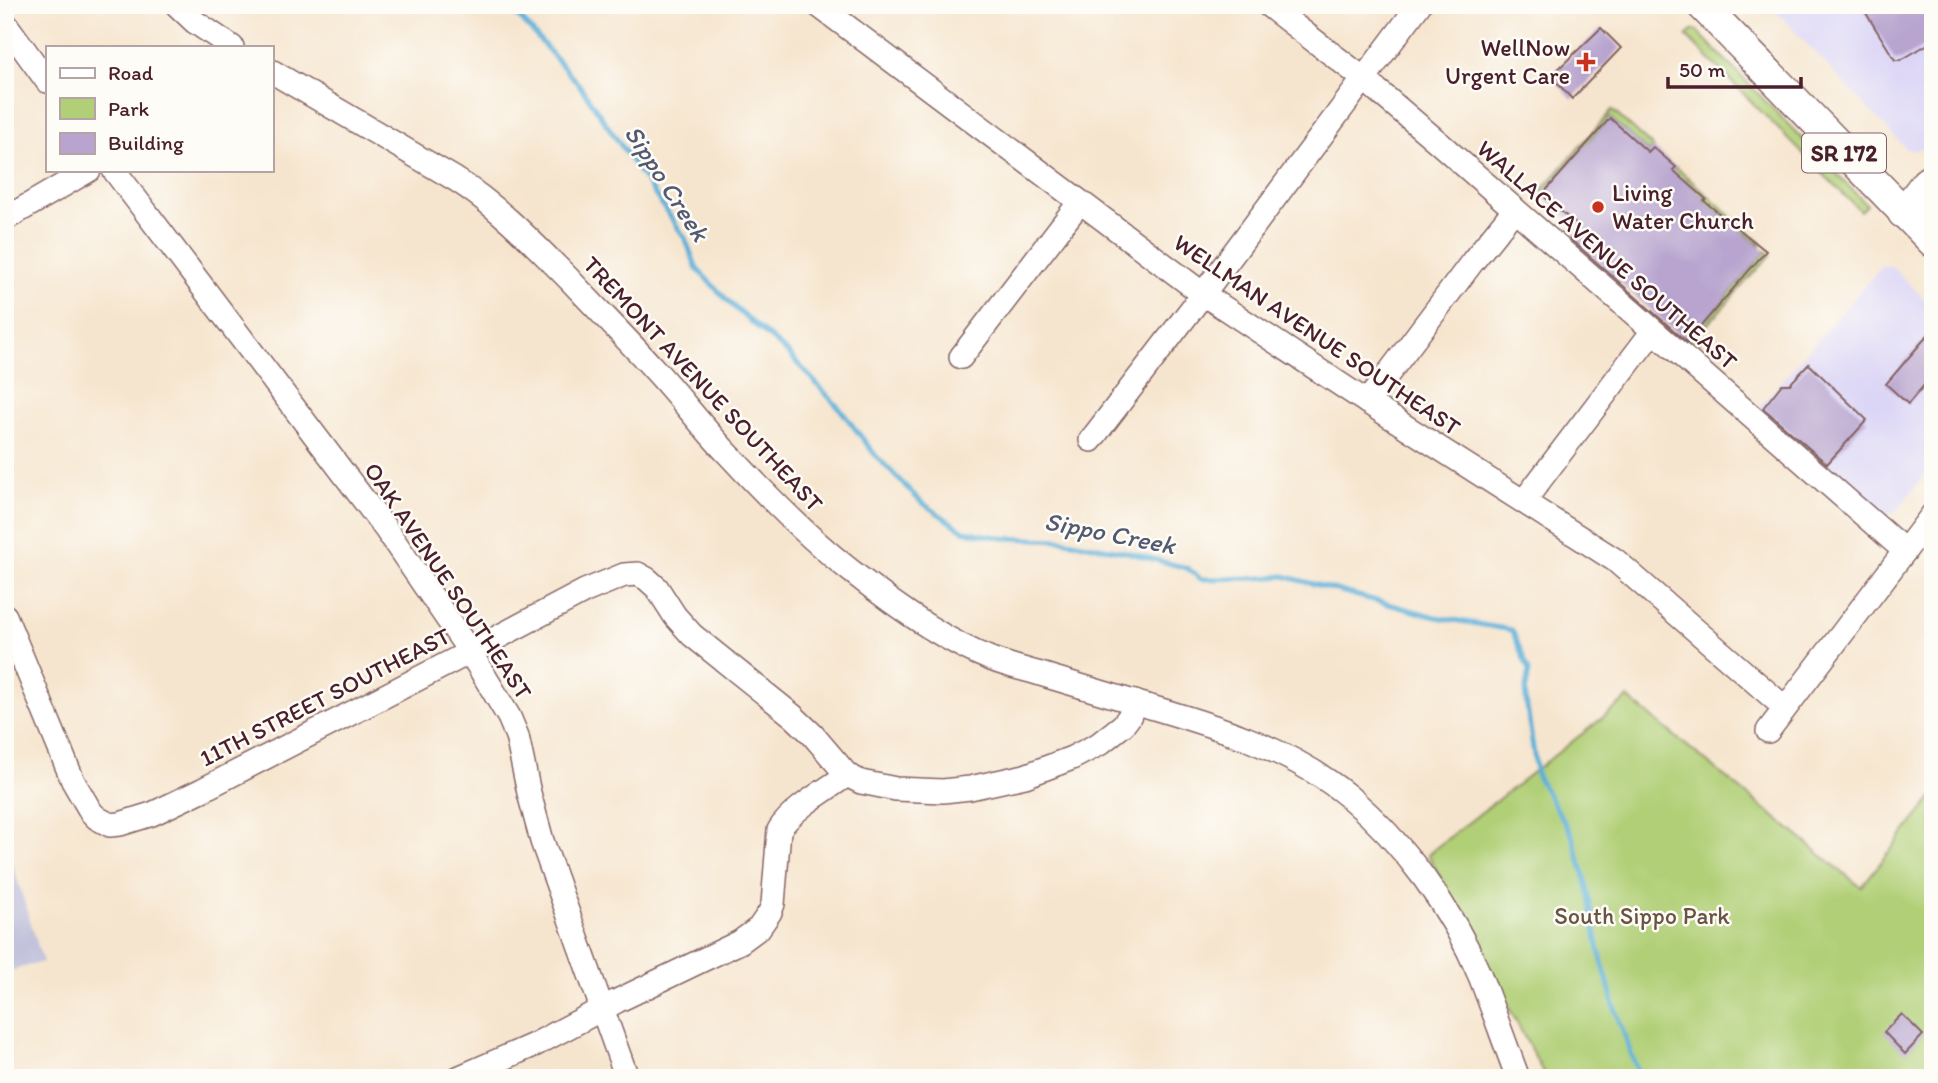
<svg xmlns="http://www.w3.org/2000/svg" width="1938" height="1083" viewBox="0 0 1938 1083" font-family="Itim,sans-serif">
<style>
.built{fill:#dcd6f6}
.industrial{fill:#c2c2dc}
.green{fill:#b0cf76;stroke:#7d7750;stroke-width:2}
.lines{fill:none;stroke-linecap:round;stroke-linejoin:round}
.stream{stroke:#5db0d8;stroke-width:5}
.building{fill:#b8a4cf}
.minor-casing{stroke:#866464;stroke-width:26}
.major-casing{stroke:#866464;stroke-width:33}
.minor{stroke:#fff;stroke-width:23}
.major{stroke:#fff;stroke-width:30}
.poi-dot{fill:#c8321e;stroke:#fdfcf7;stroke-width:2.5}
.labels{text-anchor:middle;stroke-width:5;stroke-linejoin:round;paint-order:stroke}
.shield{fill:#fdfcf7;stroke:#806168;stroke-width:2}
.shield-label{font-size:23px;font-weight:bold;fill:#4a1f2b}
.poi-label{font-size:24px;fill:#4a1f2b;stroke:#fdfcf7;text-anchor:end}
.street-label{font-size:24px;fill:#4a1f2b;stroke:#fdfcf7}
.park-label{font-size:24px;fill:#695442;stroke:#fdfcf7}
.water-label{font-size:26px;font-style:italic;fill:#525970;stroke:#fdfcf7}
</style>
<rect width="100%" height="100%" fill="#fdfcf7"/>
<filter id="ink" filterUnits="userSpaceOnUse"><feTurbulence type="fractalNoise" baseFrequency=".0143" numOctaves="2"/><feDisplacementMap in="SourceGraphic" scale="14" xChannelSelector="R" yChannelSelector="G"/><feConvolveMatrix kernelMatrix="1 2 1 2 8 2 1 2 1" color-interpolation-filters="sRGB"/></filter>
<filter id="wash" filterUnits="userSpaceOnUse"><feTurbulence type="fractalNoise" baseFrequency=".00686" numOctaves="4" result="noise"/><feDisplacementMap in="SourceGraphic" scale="28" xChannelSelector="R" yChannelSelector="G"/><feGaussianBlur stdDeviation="1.57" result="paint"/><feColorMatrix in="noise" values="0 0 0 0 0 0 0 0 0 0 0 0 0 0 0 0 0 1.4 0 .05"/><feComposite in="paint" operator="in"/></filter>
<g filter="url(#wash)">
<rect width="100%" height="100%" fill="#f6e5ce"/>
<!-- built -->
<g class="built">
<path d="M 1770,5 L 1933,5 L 1933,143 L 1923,149 L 1907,150 Z"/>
<path d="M 1882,266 L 1891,266 L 1933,307 L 1933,464 L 1896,512 L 1884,516 L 1759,407 Z"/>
</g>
<!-- industrial -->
<path class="industrial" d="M 5,840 L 43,962 L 5,972 Z"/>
<!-- green -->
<g class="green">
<path d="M 1696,30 L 1867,205 L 1860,211 L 1686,36 L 1692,31 Z"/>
<path d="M 1612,110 L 1653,147 L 1648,152 L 1610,118 L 1542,195 L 1542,190 Z"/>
<path d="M 1676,167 L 1751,234 L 1761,244 L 1760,246 L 1704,201 L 1705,199 L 1687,182 L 1671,172 Z"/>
<path d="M 1766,251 L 1770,255 L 1695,338 L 1699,342 L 1694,349 L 1687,342 Z"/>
<path d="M 1628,698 L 1861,887 L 1933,797 L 1933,1078 L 1546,1078 L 1428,854 Z"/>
</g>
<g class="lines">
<!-- stream -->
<path class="stream" d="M 505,5 L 523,21 L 580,86 L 685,238 L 697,269 L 735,308 L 788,353 L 840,409 L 876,456 L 921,502 L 964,531 L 1003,538 L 1061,540 L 1126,552 L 1187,568 L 1201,579 L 1259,578 L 1284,576 L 1436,617 L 1512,630 L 1529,671 L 1525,693 L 1537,776 L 1572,835 L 1586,881 L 1599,951 L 1616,1012 L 1640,1078"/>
</g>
<g id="blocks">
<!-- building -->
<g class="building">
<path d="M 1861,5 L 1933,5 L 1933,41 L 1901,60 L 1895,60 Z"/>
<path d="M 1601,28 L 1621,48 L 1572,99 L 1551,76 Z"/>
<path d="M 1610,118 L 1648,152 L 1653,147 L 1676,167 L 1673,170 L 1706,199 L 1704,201 L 1766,251 L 1687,342 L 1570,239 L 1579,227 L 1542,195 Z"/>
<path d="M 1933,329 L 1933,375 L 1908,404 L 1886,384 Z"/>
<path d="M 1809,364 L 1867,420 L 1827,464 L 1763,408 L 1782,384 L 1790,384 Z"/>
<path d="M 1902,1014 L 1923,1035 L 1905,1054 L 1884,1032 Z"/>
</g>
</g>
</g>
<g filter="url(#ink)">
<use href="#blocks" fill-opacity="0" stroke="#866464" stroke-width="2"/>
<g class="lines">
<defs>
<g id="minor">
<path d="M 177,5 L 195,22 L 232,47"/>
<path d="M 818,5 L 1203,294 L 1367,402 L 1615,560 L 1785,708"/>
<path d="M 1268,5 L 1364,79 L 1439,143 L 1905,551"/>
<path d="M 5,23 L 47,81"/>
<path d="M 271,71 L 455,179 C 498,206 533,243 569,279 C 597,309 626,338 654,369 C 680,397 703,428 730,456 C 767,496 807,537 851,571 C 890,602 944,641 991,659 C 1009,666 1028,670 1047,676 C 1077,685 1107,694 1137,703 C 1210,724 1288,747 1348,796 C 1404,843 1452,909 1480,976 C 1493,1009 1505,1044 1518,1078"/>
<path d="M 114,170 L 385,528 L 470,652 L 509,717 L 517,736 L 529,793 L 542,841 L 627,1078"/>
<path d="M 5,219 L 89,170"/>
<path d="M 961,357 L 1080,202"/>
<path d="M 1367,402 L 1473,261 L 1514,210"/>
<path d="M 1091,440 L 1203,294 L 1419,5"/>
<path d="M 1524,501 L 1653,331"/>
<path d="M 5,616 L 73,781 L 91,812 L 97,818 L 110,825 L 120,824 L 152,814 L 202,790 L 470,652 L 585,591 L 624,575 L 638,574 L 647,579 L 657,588 L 675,616 L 692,635 L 793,716 L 812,734 L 847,775 L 861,782 L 896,789 L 943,791 L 970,788 L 1025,776 L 1072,758 L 1099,744 L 1123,725 L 1129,717 L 1135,702"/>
<path d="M 1768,731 L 1933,514"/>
<path d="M 458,1078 L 536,1044 L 617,1001 L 740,942 L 759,928 L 770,912 L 773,904 L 779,830 C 792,809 826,790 847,775"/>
</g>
<g id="major">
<path d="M 1702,5 L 1933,242"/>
<path d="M 1903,213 L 1926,183 L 1933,178"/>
</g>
</defs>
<!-- minor casing -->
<use href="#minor" class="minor-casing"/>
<!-- major casing -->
<use href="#major" class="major-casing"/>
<!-- minor -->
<use href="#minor" class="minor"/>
<!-- major -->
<use href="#major" class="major"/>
</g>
</g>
<!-- markers -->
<g class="poi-dot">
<path d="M1582.5 51.5h7v7h7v7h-7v7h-7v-7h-7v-7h7z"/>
<circle cx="1598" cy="207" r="7"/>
</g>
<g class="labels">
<!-- shield labels -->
<rect class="shield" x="1802" y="133.5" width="84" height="39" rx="5"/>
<g class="shield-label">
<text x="1844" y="161">SR 172</text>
</g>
<!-- poi labels -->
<g class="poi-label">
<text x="1570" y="56">WellNow<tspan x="1570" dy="28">Urgent Care</tspan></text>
<text x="1612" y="201" text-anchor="start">Living<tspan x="1612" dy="28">Water Church</tspan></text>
</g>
<!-- street labels -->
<g class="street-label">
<text transform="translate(1607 255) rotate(41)" y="8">WALLACE AVENUE SOUTHEAST</text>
<text transform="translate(1317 335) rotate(34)" y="8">WELLMAN AVENUE SOUTHEAST</text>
<text transform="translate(703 384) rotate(47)" y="8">TREMONT AVENUE SOUTHEAST</text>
<text transform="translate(448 581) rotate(56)" y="8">OAK AVENUE SOUTHEAST</text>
<text transform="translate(325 697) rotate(-27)" y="8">11TH STREET SOUTHEAST</text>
</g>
<!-- park labels -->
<g class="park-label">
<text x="1642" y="924">South Sippo Park</text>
</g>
<!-- water labels -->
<g class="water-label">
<text transform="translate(667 183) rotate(57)" y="9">Sippo Creek</text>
<text transform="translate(1110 533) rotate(11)" y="9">Sippo Creek</text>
</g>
</g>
<!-- margin -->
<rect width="1938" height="1083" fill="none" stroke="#fdfcf7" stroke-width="28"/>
<!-- legend -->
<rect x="46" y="46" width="228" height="126" fill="#fdfcf7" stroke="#b5a4a5" stroke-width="2"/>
<rect x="60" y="68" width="35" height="10" fill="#ffffff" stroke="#b5a4a5" stroke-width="2"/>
<text x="108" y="80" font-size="21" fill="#4a1f2b">Road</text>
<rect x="60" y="98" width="35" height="21" fill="#b0cf76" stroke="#b5a4a5" stroke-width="2"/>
<text x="108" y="116" font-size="21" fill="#4a1f2b">Park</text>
<rect x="60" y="133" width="35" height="21" fill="#b8a4cf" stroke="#b5a4a5" stroke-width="2"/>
<text x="108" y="150" font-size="21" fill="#4a1f2b">Building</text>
<!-- scale -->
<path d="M1668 77v10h133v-10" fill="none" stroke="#4a1f2b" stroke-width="3.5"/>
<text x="1679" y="77" font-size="21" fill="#4a1f2b" stroke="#fdfcf7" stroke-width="5" paint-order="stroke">50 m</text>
</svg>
